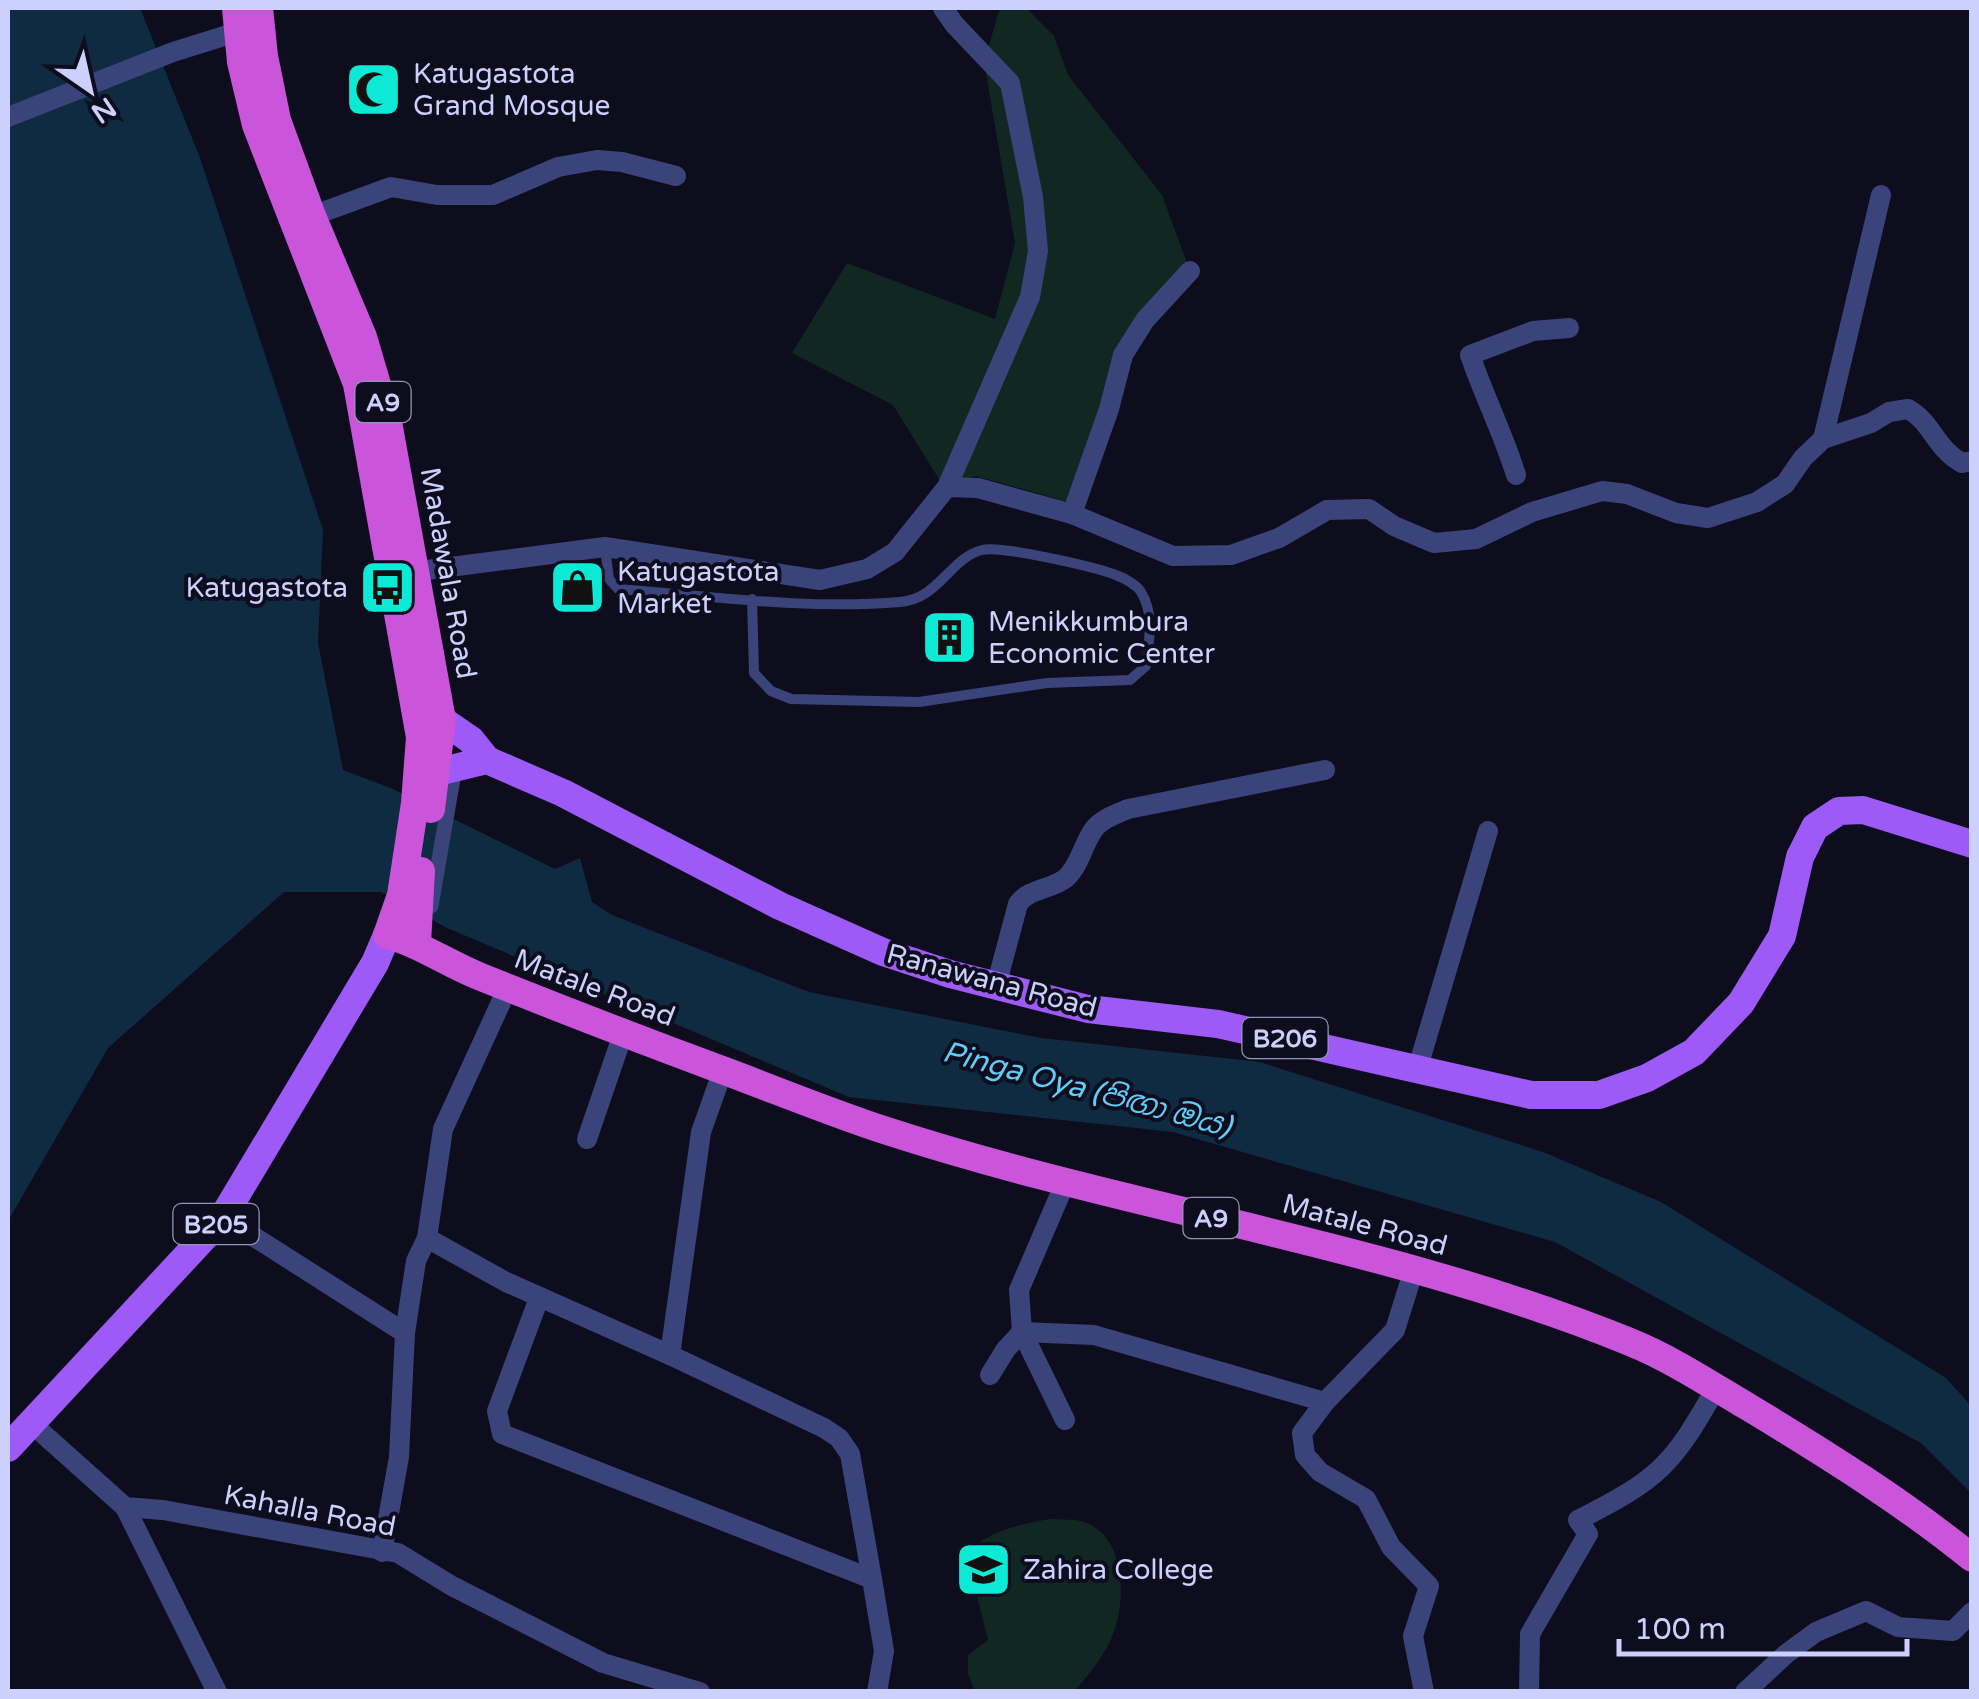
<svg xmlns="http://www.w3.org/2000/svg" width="1979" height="1699" viewBox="0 0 1979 1699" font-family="'Varela Round','Noto Sans Sinhala',sans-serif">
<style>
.green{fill:#102722}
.water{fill:#0e2b41}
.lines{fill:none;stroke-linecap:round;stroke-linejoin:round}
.service{stroke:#3a447a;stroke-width:10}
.pedestrian{stroke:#3a447a;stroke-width:15}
.minor{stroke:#3a447a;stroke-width:20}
.primary{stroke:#9e5af6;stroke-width:28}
.trunk{stroke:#ca54da;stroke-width:28}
.labels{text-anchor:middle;stroke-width:8;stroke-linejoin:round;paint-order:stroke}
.shield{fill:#0d0d1e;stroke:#9396b9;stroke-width:2.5}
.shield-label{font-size:25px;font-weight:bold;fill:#ccd0fc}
.poi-label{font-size:28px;fill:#ccd0fc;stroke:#0d0d1e;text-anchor:start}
.street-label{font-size:28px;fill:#ccd0fc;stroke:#0d0d1e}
.water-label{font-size:30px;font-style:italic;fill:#60cdf7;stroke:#0d0d1e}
</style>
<rect width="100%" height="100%" fill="#0d0d1e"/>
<!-- green -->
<g class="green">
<path d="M 1000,8 L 1026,8 L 1054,36 L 1068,75 L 1162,195 L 1190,271 L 1145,320 L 1072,503 L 976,476 L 942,484 L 893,405 L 792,353 L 847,263 L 995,319 L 1015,243 L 984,62 Z"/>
<path d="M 1050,1519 C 1062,1520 1078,1518 1089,1524 C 1125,1541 1126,1598 1114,1631 C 1107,1653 1089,1674 1075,1691 L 975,1691 L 968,1674 L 968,1655 L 988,1640 L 966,1553 C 990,1530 1018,1525 1050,1519 Z"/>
</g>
<!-- water -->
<path class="water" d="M 8,8 L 140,8 L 200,158 L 323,530 L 318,643 L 343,770 L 393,789 L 555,869 L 580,858 L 592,902 L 612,915 L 809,992 L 1041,1038 L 1260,1062 L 1543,1152 L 1661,1202 L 1946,1378 L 1971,1406 L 1971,1493 L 1921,1443 L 1555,1242 L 1173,1132 L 849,1097 L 447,928 L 381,892 L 284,892 L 108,1048 L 8,1221 Z"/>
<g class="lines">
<!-- service -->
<path class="service" d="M 605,548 L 609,579 L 618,589 C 710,596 807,610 900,602 C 939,599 950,558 982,550 C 1000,545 1095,567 1116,575 C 1124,578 1137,585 1141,592 C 1155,615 1149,640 1146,666 L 1130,680 L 1047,683 L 919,702 L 791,699 L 771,691 L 754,673 L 752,599"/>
<!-- pedestrian -->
<path class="pedestrian" d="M 431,906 L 455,767"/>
<!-- minor -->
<g class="minor">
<path d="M 943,8 L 954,24 L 1010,83 L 1033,197 L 1038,251 L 1030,297 L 947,487"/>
<path d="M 8,117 L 173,52 L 237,32"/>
<path d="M 312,216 L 391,187 L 437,195 L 493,195 L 558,167 L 597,160 L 622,162 L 676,176"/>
<path d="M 1823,439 L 1881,195"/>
<path d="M 1516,475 C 1503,433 1484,396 1470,355 L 1533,331 L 1569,328"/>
<path d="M 1072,514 L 1109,409 L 1123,355 L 1145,320 L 1190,271"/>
<path d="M 404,573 L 605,547 L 820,580 L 867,569 L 895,552 L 947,487 L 978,488 L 1072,514 L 1173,556 L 1231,555 L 1279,538 L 1327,510 L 1369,509 L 1394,526 L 1434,543 L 1476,539 L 1532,512 L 1602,491 L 1627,494 L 1676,513 L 1708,518 L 1757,502 L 1785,484 L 1803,458 L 1823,439 L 1871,423 L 1889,412 L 1908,409 C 1933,423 1934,447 1962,463 L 1972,461"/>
<path d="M 996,986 L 1018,904 C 1029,888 1051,890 1066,878 C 1080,865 1083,844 1094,829 C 1102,819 1116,814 1128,809 L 1325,770"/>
<path d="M 1418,1067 L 1488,831"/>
<path d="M 587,1139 L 623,1034"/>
<path d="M 223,1217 L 405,1333"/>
<path d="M 427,1238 L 506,1282 L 670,1355 L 701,1132 L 723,1070"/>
<path d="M 1414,1269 L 1395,1330 L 1325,1402 L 1302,1433 L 1305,1455 L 1320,1472 L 1366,1499 L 1391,1547 L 1429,1586 L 1413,1636 L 1424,1692"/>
<path d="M 539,1298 L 497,1411 L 502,1434 L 872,1579 L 850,1454 L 839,1438 L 824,1428 L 670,1355"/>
<path d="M 990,1375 L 1006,1349 L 1022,1332 L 1094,1335 L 1325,1402"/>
<path d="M 1065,1420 L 1022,1332 L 1019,1290 L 1065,1183"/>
<path d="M 31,1423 L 125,1507 L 163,1510 L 398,1553 L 452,1586 L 603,1663 L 700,1692"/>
<path d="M 125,1507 L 217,1692"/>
<path d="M 382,1552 L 399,1457 L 405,1333 L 416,1261 L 427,1238 L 443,1129 L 508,987"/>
<path d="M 872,1579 L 884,1651 L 877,1692"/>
<path d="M 1529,1692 L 1530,1634 L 1588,1534 L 1578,1520 C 1659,1479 1672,1466 1716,1388"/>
<path d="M 1745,1692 L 1786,1654 L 1816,1632 L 1866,1611 L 1898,1627 L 1953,1631 L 1972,1612"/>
</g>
<!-- primary -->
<g class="primary">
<path d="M 442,720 L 471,740 L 487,760 L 563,793 L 780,906 L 883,952 L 950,974 L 1088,1009 L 1218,1024 L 1531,1095 L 1599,1095 L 1647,1078 L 1694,1052 L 1741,1003 L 1782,936 L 1800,857 L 1815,827 L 1839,811 L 1863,810 L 1972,844"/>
<path d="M 438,772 L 487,760"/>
<path d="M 8,1448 L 223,1217 L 375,963 L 387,935"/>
</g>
<!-- trunk -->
<g class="trunk">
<path d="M 236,8 L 241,62 L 256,125 L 357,384 L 420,737 L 415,803 L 401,895 L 387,935 C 421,944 448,964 481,977 C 561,1009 641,1040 722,1070 C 776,1090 829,1112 884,1130 C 1129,1210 1390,1244 1630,1342 C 1672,1359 1711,1385 1750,1408 C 1826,1454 1903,1502 1972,1558"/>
<path d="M 259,8 L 264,56 L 277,120 L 312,216 L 363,337 L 388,422 L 442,720 L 431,809"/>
<path d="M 417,943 L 421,871"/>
</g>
</g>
<!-- icons -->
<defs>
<symbol id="mosque-square" viewBox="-11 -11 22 22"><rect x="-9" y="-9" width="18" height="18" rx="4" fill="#0ce9d5" stroke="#0d0d1e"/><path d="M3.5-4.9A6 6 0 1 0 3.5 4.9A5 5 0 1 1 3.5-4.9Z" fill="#111"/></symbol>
<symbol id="bus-square" viewBox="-11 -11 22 22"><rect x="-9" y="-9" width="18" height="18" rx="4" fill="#0ce9d5" stroke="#0d0d1e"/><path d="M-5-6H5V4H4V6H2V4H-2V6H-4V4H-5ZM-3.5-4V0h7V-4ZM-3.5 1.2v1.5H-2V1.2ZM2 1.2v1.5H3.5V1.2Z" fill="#111"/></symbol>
<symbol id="shop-square" viewBox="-11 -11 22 22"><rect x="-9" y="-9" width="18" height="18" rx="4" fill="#0ce9d5" stroke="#0d0d1e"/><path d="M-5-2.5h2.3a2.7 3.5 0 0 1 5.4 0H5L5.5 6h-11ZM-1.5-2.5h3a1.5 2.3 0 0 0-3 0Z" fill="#111"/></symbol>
<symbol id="building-square" viewBox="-11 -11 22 22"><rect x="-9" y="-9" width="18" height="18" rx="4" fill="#0ce9d5" stroke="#0d0d1e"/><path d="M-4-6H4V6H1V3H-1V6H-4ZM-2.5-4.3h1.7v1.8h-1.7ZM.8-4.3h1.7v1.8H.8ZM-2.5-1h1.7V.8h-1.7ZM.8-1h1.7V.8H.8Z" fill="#111"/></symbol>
<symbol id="school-square" viewBox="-11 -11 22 22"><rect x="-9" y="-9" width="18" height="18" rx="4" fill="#0ce9d5" stroke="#0d0d1e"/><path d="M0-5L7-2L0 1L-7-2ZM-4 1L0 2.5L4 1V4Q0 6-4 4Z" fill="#111"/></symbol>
</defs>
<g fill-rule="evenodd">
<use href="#mosque-square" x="342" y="58" width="63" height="63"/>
<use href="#bus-square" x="356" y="556" width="63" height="63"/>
<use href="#shop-square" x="546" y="556" width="63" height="63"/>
<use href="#building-square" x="918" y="606" width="63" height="63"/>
<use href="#school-square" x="952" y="1538" width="63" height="63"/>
</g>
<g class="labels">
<!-- shield labels -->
<g class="shield">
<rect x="355.5" y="382" width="55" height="40" rx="8"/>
<rect x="1242.5" y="1018" width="85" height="40" rx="8"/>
<rect x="1183.5" y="1198" width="55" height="40" rx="8"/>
<rect x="173.5" y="1204" width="85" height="40" rx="8"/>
</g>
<g class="shield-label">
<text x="383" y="411">A9</text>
<text x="1285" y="1047">B206</text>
<text x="1211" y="1227">A9</text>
<text x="216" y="1233">B205</text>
</g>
<!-- poi labels -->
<g class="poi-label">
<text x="413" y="83">Katugastota<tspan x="413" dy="32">Grand Mosque</tspan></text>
<text x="617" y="581">Katugastota<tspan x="617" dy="32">Market</tspan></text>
<text x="348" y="597" text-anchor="end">Katugastota</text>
<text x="988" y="631">Menikkumbura<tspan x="988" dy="32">Economic Center</tspan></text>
<text x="1023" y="1579">Zahira College</text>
</g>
<!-- street labels -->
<g class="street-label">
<text transform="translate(449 573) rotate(80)" y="10">Madawala Road</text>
<text transform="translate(992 980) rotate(15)" y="10">Ranawana Road</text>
<text transform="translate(595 987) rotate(21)" y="10">Matale Road</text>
<text transform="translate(1365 1224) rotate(15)" y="10">Matale Road</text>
<text transform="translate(310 1510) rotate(11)" y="10">Kahalla Road</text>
</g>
<!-- water labels -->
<g class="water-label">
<text transform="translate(1087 1089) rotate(15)" y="10">Pinga Oya (පිඟා ඔය)</text>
</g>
</g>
<!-- border -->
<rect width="1979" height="1699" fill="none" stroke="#ccd0fc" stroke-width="20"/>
<!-- north arrow -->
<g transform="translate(90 90) rotate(146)" stroke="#0d0d1e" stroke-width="8" paint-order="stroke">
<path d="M0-8L18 38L0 25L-18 38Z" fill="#ccd0fc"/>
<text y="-15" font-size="28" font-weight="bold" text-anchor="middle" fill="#ccd0fc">N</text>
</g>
<!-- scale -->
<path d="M1619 1639v15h288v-15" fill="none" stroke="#ccd0fc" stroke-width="5"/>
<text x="1634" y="1639" font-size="30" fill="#ccd0fc" stroke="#0d0d1e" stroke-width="8" paint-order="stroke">100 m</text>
</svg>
